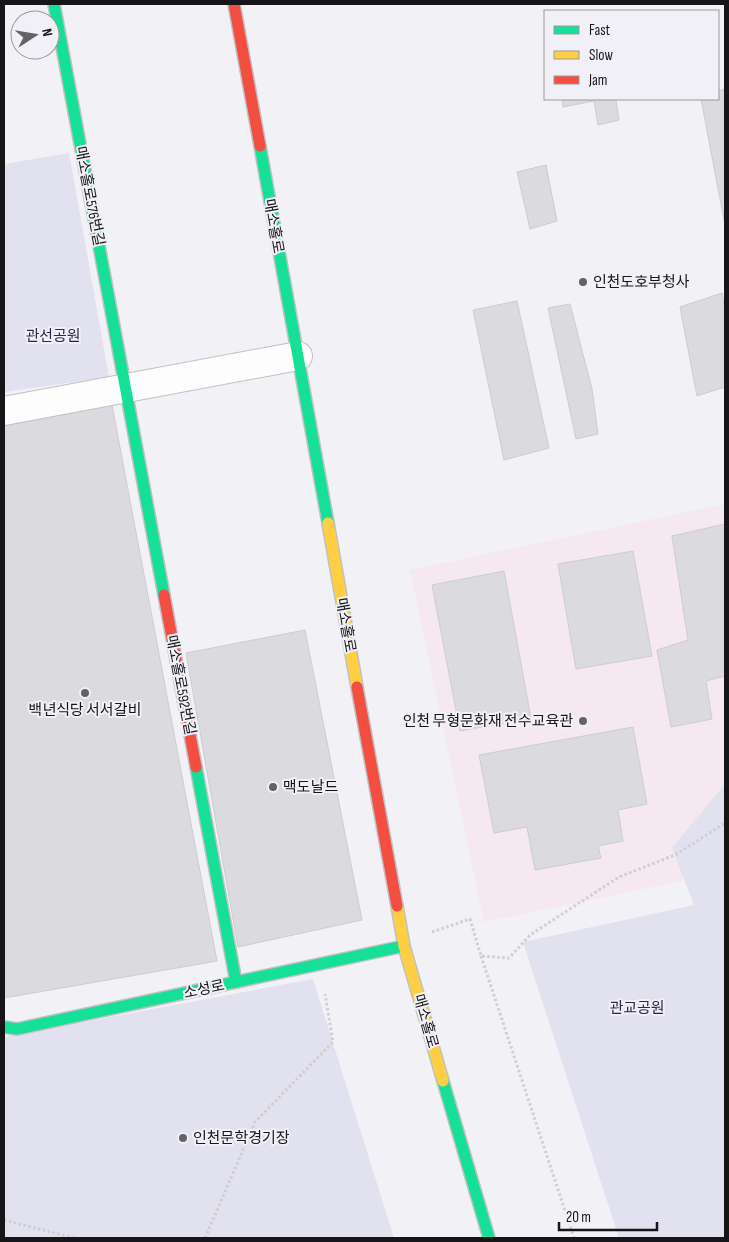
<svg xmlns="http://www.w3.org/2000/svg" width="729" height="1242" viewBox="0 0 729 1242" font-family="'Sofia Sans Condensed','Noto Sans KR',sans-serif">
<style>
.education{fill:#f5e8f0}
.green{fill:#e2e1ef}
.building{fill:#dbdade;stroke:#cdcdd0}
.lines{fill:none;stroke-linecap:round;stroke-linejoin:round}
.street-casing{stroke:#c1c1c4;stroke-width:30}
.fast-casing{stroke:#c1c1c4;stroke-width:14}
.slow-casing{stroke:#c1c1c4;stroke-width:14}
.jam-casing{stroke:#c1c1c4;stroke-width:14}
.path{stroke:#cfcfd0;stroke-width:3;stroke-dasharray:2.5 2.5;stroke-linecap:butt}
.street{stroke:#fdfdfe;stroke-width:28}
.fast{stroke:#16e098;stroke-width:11}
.slow{stroke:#ffcf43;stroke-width:11}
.jam{stroke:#f24e42;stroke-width:11}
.poi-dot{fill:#636366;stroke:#f1f0f7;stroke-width:2}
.labels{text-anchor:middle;stroke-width:4;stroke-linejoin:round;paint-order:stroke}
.street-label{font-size:15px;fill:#161618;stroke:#f1f0f7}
.poi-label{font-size:15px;fill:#161618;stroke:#f1f0f7;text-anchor:start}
.park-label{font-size:15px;fill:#2c2650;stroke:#f1f0f7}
</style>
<rect width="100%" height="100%" fill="#f2f1f6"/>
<!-- education -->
<path class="education" d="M 725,504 L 725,872 L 484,922 L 410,570 Z"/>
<!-- green -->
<g class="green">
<path d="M 69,153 L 109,377 L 4,392 L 4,164 Z"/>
<path d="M 725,784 L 725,1238 L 619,1238 L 523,942 L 694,905 L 672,848 Z"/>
<path d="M 313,979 L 394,1238 L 4,1238 L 4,1037 Z"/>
</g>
<!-- building -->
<g class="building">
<path d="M 725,89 L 725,225 L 701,99 L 718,99 L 718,91 Z"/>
<path d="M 562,99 L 616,99 L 619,120 L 598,125 L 594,101 L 563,107 Z"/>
<path d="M 546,165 L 557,221 L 530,229 L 517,172 Z"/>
<path d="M 722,293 L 725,310 L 725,387 L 697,396 L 680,307 Z"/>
<path d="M 517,301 L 549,448 L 504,460 L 473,310 Z"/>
<path d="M 570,304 L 592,389 L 598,434 L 576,439 L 548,308 Z"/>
<path d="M 112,405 L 217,961 L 4,998 L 4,425 Z"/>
<path d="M 725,524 L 725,676 L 706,681 L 712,719 L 671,727 L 657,650 L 688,640 L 672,536 Z"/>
<path d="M 633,551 L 652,656 L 576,669 L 558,564 Z"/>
<path d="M 504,571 L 531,718 L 460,731 L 432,585 Z"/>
<path d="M 305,630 L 362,920 L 238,947 L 186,653 Z"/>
<path d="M 633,727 L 647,804 L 618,810 L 623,841 L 598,846 L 601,858 L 535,870 L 527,827 L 494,833 L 479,755 Z"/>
</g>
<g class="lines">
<defs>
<path id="street" d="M 4,411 L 298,356"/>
<g id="fast">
<path d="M 54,4 L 164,595"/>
<path d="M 260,146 L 328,523"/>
<path d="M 196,767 L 236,982"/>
<path d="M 4,1027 L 17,1029 L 404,946"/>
<path d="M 443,1081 L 489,1238"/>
</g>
<g id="slow">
<path d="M 328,523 L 357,687"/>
<path d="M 397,906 L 404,946 L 443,1081"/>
</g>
<g id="jam">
<path d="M 234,4 L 260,146"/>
<path d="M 164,595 L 196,767"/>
<path d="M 357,687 L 397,906"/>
</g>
</defs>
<!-- street casing -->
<use href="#street" class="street-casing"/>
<!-- fast casing -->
<use href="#fast" class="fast-casing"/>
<!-- slow casing -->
<use href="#slow" class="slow-casing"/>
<!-- jam casing -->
<use href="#jam" class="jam-casing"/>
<!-- path -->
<g class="path">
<path d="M 432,932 L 470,919 L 481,956 L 509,958 L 530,935 L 619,877 L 675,855 L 725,823"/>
<path d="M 481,956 L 574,1238"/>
<path d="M 4,1220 L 74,1238"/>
<path d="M 205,1238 L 255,1122 L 333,1042 L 325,994"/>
</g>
<!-- street -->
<use href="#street" class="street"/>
<!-- fast -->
<use href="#fast" class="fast"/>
<!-- slow -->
<use href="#slow" class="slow"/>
<!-- jam -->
<use href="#jam" class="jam"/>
</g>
<!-- markers -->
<g class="poi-dot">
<circle cx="583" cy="282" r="5"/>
<circle cx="85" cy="693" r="5"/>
<circle cx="583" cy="721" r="5"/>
<circle cx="273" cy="787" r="5"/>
<circle cx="183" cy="1138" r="5"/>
</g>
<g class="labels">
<!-- street labels -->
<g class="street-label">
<text transform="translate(90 196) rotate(79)" y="5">매소홀로576번길</text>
<text transform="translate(274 226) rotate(80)" y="5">매소홀로</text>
<text transform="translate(346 625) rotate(80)" y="5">매소홀로</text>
<text transform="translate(181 685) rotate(79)" y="5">매소홀로592번길</text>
<text transform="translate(204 989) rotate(-12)" y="5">소성로</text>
<text transform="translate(426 1021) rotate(74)" y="5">매소홀로</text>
</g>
<!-- poi labels -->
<g class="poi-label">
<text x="593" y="287">인천도호부청사</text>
<text x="85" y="715" text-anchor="middle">백년식당 서서갈비</text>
<text x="573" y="726" text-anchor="end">인천 무형문화재 전수교육관</text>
<text x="283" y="792">맥도날드</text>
<text x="193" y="1143">인천문학경기장</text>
</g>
<!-- park labels -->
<g class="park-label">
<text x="53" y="341">관선공원</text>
<text x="637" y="1013">관교공원</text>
</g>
</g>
<!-- border -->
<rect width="729" height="1242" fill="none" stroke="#161618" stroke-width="10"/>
<!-- legend -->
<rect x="544" y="10" width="175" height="90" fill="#f1f0f7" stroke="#99999e"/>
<rect x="554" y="26" width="25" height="8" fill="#16e098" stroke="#99999e"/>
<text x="589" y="35" font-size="15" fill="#161618">Fast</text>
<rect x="554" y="51" width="25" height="8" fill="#ffcf43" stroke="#99999e"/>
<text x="589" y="60" font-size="15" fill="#161618">Slow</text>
<rect x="554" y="76" width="25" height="8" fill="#f24e42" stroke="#99999e"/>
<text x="589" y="85" font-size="15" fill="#161618">Jam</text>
<!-- north arrow -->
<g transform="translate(35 35) rotate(78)"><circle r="24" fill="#f1f0f7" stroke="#99999e"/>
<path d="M0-4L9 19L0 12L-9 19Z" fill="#636366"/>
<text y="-8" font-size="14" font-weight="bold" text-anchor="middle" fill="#161618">N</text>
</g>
<!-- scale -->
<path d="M559 1222v8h98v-8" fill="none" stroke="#161618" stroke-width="2.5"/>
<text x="566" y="1222" font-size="15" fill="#161618" stroke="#f1f0f7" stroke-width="4" paint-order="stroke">20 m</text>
</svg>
